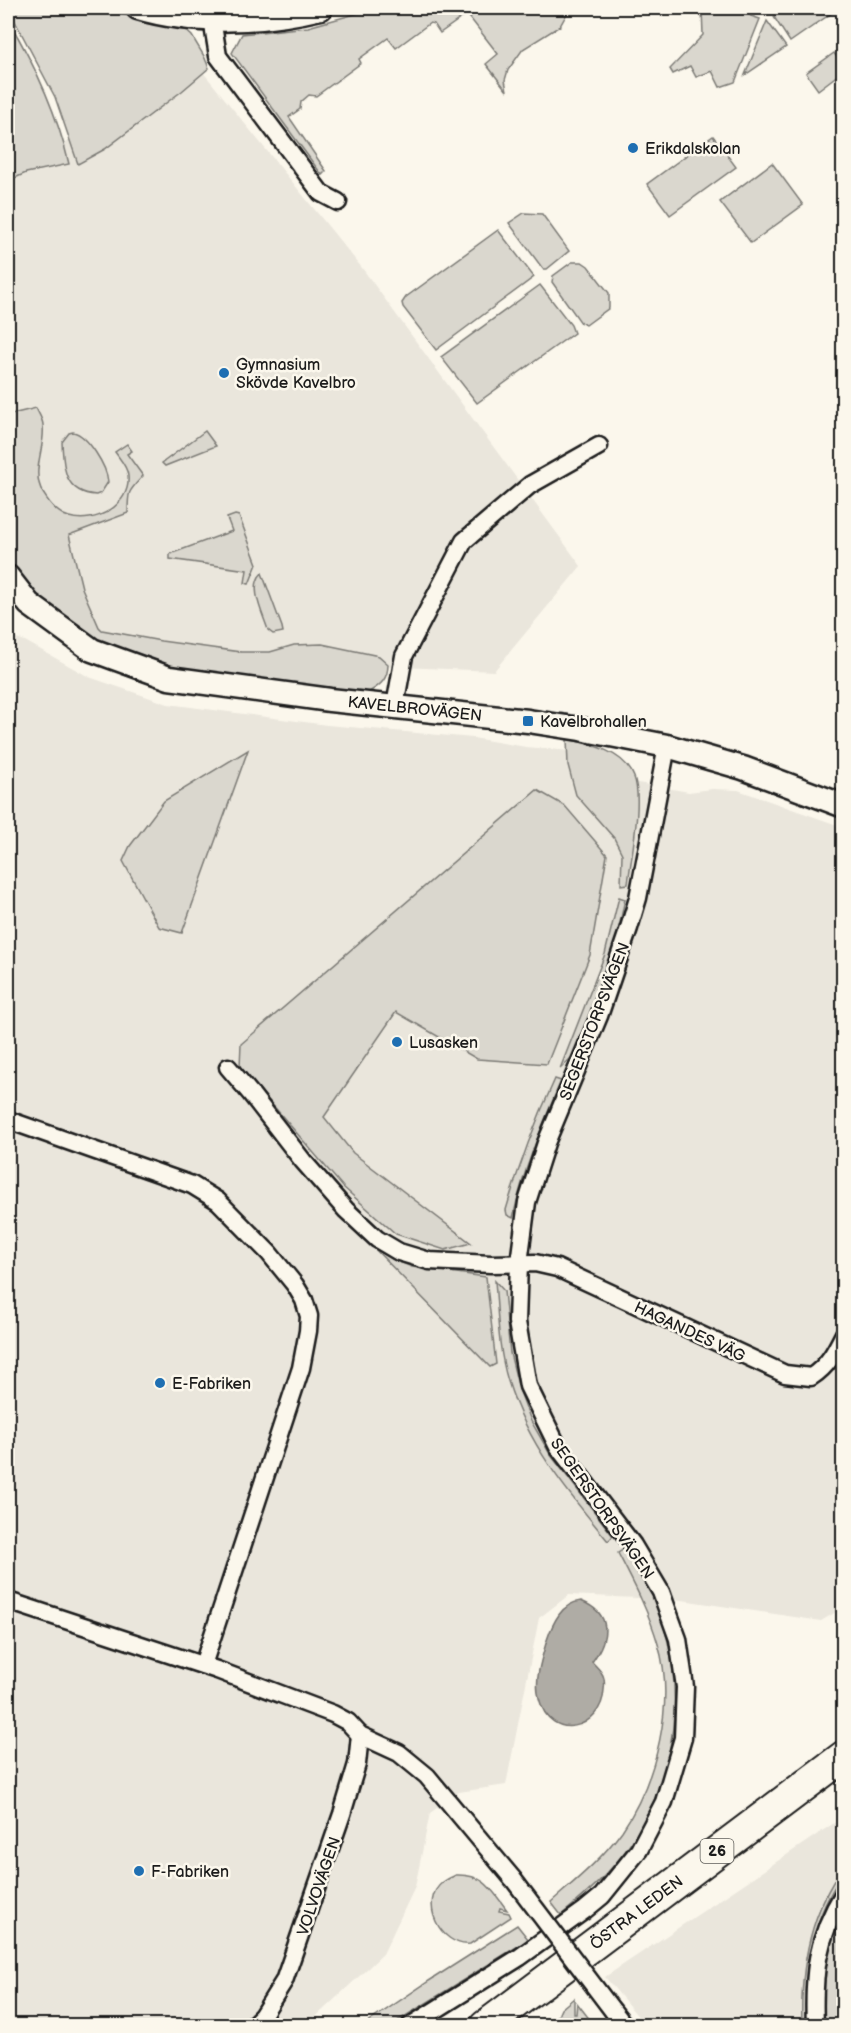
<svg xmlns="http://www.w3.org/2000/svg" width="851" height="2033" viewBox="0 0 851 2033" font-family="'Balsamiq Sans',sans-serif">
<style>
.built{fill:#eae6dc}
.green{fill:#dad7ce;stroke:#7b7a75;stroke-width:1.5}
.water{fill:#afaca5;stroke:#74726e;stroke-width:1.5}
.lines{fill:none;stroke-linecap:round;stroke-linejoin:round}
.street-casing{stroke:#1c1c1c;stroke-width:21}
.secondary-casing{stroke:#1c1c1c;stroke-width:27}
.highway-casing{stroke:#1c1c1c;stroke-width:34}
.street{stroke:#fbf7ec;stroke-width:16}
.secondary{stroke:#fbf7ec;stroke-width:22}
.highway{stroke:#fbf7ec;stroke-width:30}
.street-bridge-casing{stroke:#1c1c1c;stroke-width:21;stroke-linecap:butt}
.street-bridge{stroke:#fbf7ec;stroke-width:16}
.poi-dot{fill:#1f6fb2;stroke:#fbf7ec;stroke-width:2}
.labels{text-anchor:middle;stroke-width:5;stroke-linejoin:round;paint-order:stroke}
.shield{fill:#fbf7ec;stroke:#5f5e5a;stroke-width:1.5}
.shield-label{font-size:15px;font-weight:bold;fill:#1c1c1c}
.poi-label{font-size:16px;fill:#1c1c1c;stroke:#fbf7ec;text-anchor:start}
.street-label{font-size:16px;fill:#1c1c1c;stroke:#fbf7ec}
</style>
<rect width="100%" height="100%" fill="#fbf7ec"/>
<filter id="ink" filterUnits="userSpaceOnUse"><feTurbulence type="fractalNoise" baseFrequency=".0167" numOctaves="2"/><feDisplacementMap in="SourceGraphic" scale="12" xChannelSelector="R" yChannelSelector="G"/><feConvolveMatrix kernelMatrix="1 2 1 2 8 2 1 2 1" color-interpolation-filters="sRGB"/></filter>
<g filter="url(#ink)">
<!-- built -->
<g class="built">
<path d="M 198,66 L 362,268 L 581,566 L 494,671 L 263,661 L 89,632 L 8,479 L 8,176 Z"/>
<path d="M 8,635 L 25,641 L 89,677 L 168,704 L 327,725 L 473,738 L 526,747 L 570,751 L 632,782 L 689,792 L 712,789 L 738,790 L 843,827 L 843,1608 L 821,1621 L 682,1600 L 569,1595 L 539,1618 L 506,1785 L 459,1792 L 430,1813 L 415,1887 L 383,1954 L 307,2025 L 8,2025 Z"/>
<path d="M 843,1817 L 843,2025 L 645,2025 L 605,1977 Z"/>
</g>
<!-- green -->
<g class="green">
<path d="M 8,8 L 100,8 L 137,18 L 181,26 L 192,36 L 204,56 L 209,68 L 182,91 L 105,149 L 78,164 L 55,97 Z"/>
<path d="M 377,8 L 570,8 L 560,26 L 523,49 L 508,70 L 505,80 L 507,91 L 486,64 L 498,54 L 467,14 L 440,33 L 434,24 L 430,23 L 396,48 L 388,38 L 359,59 L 361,63 L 316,96 L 309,95 L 301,102 L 300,109 L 289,117 L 326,171 L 322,175 L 232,53 L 242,34 L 308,27 Z"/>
<path d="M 702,8 L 742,8 L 751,16 L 760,19 L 735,82 L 720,87 L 712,71 L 696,77 L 690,66 L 673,74 L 670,69 L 703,35 Z"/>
<path d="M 782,8 L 839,8 L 790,42 L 774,17 Z"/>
<path d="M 8,20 C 35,65 57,113 69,164 L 26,173 L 8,181 Z"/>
<path d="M 767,21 L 786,47 L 745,75 Z"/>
<path d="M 834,53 L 842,64 L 843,71 L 818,90 L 806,73 Z"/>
<path d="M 713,136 L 736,167 L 670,215 L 647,184 Z"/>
<path d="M 772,163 L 803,205 L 751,243 L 720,202 Z"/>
<path d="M 524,213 L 542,214 L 569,251 L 547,269 L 543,269 L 509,223 Z"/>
<path d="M 498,230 L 534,277 L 436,350 L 403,307 L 402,303 L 406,297 Z"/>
<path d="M 572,262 L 582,262 L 588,266 L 609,293 L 609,308 L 586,325 L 581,323 L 552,282 L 553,276 Z"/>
<path d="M 540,285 L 571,325 L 574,333 L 477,403 L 441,357 Z"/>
<path d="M 8,400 L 12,414 L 36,408 C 39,414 43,420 43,425 C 46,448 30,471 43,493 C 49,503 57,514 69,517 C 95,525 131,505 128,476 C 128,468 120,459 115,452 L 127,444 L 132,451 L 127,454 L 143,476 C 128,492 128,491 128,513 L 69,535 L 82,588 L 99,627 L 102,630 L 161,641 L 241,652 L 270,652 L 294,645 L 322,644 L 379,656 L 388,664 C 388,679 381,685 369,692 L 179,672 L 94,641 L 24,586 L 8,563 Z"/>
<path d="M 205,431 L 216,446 L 165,466 L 162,463 Z"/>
<path d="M 73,432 C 88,435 107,467 108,482 L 101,493 L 96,495 C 64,493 63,467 62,442 L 69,433 Z"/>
<path d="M 235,515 L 239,516 L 257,564 L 249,584 L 245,583 L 247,570 L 170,559 L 170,554 L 232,531 L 227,518 Z"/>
<path d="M 262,573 L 282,627 L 283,632 L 273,634 L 268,630 C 263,614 248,586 262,573 Z"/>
<path d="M 567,739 C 590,744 624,751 634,777 C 643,800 631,857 628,884 L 621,885 L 622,854 L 614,838 L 576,795 L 568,765 Z"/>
<path d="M 248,750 L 182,933 L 159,927 L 123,861 L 130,846 L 164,801 Z"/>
<path d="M 537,790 L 565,806 L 607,855 L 590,955 L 547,1064 L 477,1059 L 396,1012 L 324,1117 L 353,1153 L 471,1243 L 445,1250 L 396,1234 L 343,1187 L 240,1067 L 241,1044 Z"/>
<path d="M 619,897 L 625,899 L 617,937 L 600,992 L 574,1055 L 560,1069 L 605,954 Z"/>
<path d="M 555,1079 L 561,1081 C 542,1126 523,1170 513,1218 L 507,1215 L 506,1210 C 519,1165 535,1122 555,1079 Z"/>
<path d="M 372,1246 L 392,1259 L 412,1267 L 486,1277 L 496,1364 L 490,1367 Z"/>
<path d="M 495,1281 L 504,1291 L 510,1353 L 519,1389 L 531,1421 L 550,1454 L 613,1536 L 608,1541 C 567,1492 527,1443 508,1381 C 498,1349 498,1314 495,1281 Z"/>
<path d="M 624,1549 C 631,1560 640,1571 646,1583 C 687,1661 683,1757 638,1832 C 620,1863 589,1893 561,1915 L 551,1902 C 576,1880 602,1859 622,1831 C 656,1781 676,1703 658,1644 C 649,1612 633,1582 618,1553 Z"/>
<path d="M 843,1867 L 843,1874 C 811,1918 804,1973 806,2025 L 802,2025 C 800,1969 809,1914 843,1867 Z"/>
<path d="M 456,1875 C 485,1874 491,1889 507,1910 L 500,1908 L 499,1911 L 509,1913 L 511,1917 L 470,1944 C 440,1947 418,1901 443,1882 C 447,1879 452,1877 456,1875 Z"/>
<path d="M 843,1910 L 844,2006 L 841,2025 L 823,2026 C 823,1986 824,1945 843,1910 Z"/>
<path d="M 517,1925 L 528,1939 L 523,1943 L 391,2025 L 364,2025 L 429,1981 Z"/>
<path d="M 574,1998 L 574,2014 L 576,2014 L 577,2003 L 594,2025 L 554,2025 L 561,2009 Z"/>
</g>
<!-- water -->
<path class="water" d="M 581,1601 C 613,1614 609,1638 592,1662 C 595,1665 599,1669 601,1672 C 605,1677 605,1684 604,1690 C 602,1729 550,1744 539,1698 C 534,1680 542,1657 547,1640 C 553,1622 562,1603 581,1601 Z"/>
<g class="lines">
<defs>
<g id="street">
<path d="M 212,19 L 218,56 L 321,193 L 338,202"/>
<path d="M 395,706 L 404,656 L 464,541 L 530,485 L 599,446"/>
<path d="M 228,1067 L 251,1094 L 303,1161 L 346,1210 L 377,1239 L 399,1252 L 429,1261 L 491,1264 L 535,1263 L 557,1268 L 785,1374 L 811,1377 C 828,1366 835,1352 844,1334"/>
<path d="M 8,1120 L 192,1185 L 218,1201 L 269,1253 L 295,1285 L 304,1300 L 309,1316 L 308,1331 L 301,1368 L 203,1665"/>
<path d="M 8,1601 L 217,1670 L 333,1714 L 348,1722 L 360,1735 L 399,1753 L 427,1776 L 513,1879"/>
<path d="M 613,2011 L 625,2026"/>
<path d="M 252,2026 L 262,2016 L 284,1981 L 342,1814 L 357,1764 L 360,1735"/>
<path d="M 410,2026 L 520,1957 L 585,1910 L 602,1896 L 639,1850 L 664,1802 L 683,1738 L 685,1687 L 678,1639 L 661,1592 L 633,1545 L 558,1447 L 528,1386 L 517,1322 L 519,1263 L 527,1202 L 546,1143 L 599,1016 L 629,928 L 638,898 L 667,746"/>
<path d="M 815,2026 C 813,1975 816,1938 844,1893"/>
</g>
<g id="secondary">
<path d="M 138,8 C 195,25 263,22 321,8"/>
<path d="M 8,577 L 29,604 L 92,650 L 169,678 L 330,700 L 528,721 L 580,729 L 667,746 L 743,768 L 844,806"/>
</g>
<path id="highway" d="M 485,2026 L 844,1756"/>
</defs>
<!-- street casing -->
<use href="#street" class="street-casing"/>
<!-- secondary casing -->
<use href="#secondary" class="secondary-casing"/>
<!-- highway casing -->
<use href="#highway" class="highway-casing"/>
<!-- street -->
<use href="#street" class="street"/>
<!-- secondary -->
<use href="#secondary" class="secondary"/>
<!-- highway -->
<use href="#highway" class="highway"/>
<defs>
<path id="street-bridge" d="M 513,1879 L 613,2011"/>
</defs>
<!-- street-bridge casing -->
<use href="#street-bridge" class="street-bridge-casing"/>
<!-- street-bridge -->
<use href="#street-bridge" class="street-bridge"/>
</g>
</g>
<!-- markers -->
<g class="poi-dot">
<circle cx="633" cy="148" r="6"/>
<circle cx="224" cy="373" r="6"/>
<rect x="522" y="715" width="12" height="12" rx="3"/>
<circle cx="397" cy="1042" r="6"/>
<circle cx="160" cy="1383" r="6"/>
<circle cx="139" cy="1871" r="6"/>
</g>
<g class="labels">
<!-- shield labels -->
<rect class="shield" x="700.5" y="1839" width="33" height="24" rx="4.5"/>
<g class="shield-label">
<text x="717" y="1856">26</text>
</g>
<!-- poi labels -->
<g class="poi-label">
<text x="645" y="154">Erikdalskolan</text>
<text x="236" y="370">Gymnasium<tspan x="236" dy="18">Skövde Kavelbro</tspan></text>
<text x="540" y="727">Kavelbrohallen</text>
<text x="409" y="1048">Lusasken</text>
<text x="172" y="1389">E-Fabriken</text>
<text x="151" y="1877">F-Fabriken</text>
</g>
<!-- street labels -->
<g class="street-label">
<text transform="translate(415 708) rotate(6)" y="6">KAVELBROVÄGEN</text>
<text transform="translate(594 1021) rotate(-69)" y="6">SEGERSTORPSVÄGEN</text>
<text transform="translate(690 1331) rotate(25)" y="6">HAGANDES VÄG</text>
<text transform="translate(603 1508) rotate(55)" y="6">SEGERSTORPSVÄGEN</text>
<text transform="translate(318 1886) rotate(-71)" y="6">VOLVOVÄGEN</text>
<text transform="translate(636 1912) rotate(-37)" y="6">ÖSTRA LEDEN</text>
</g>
</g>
<!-- margin -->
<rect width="851" height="2033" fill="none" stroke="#fbf7ec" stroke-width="30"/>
<rect x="15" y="15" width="821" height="2003" fill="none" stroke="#1c1c1c" stroke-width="2" filter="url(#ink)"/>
</svg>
